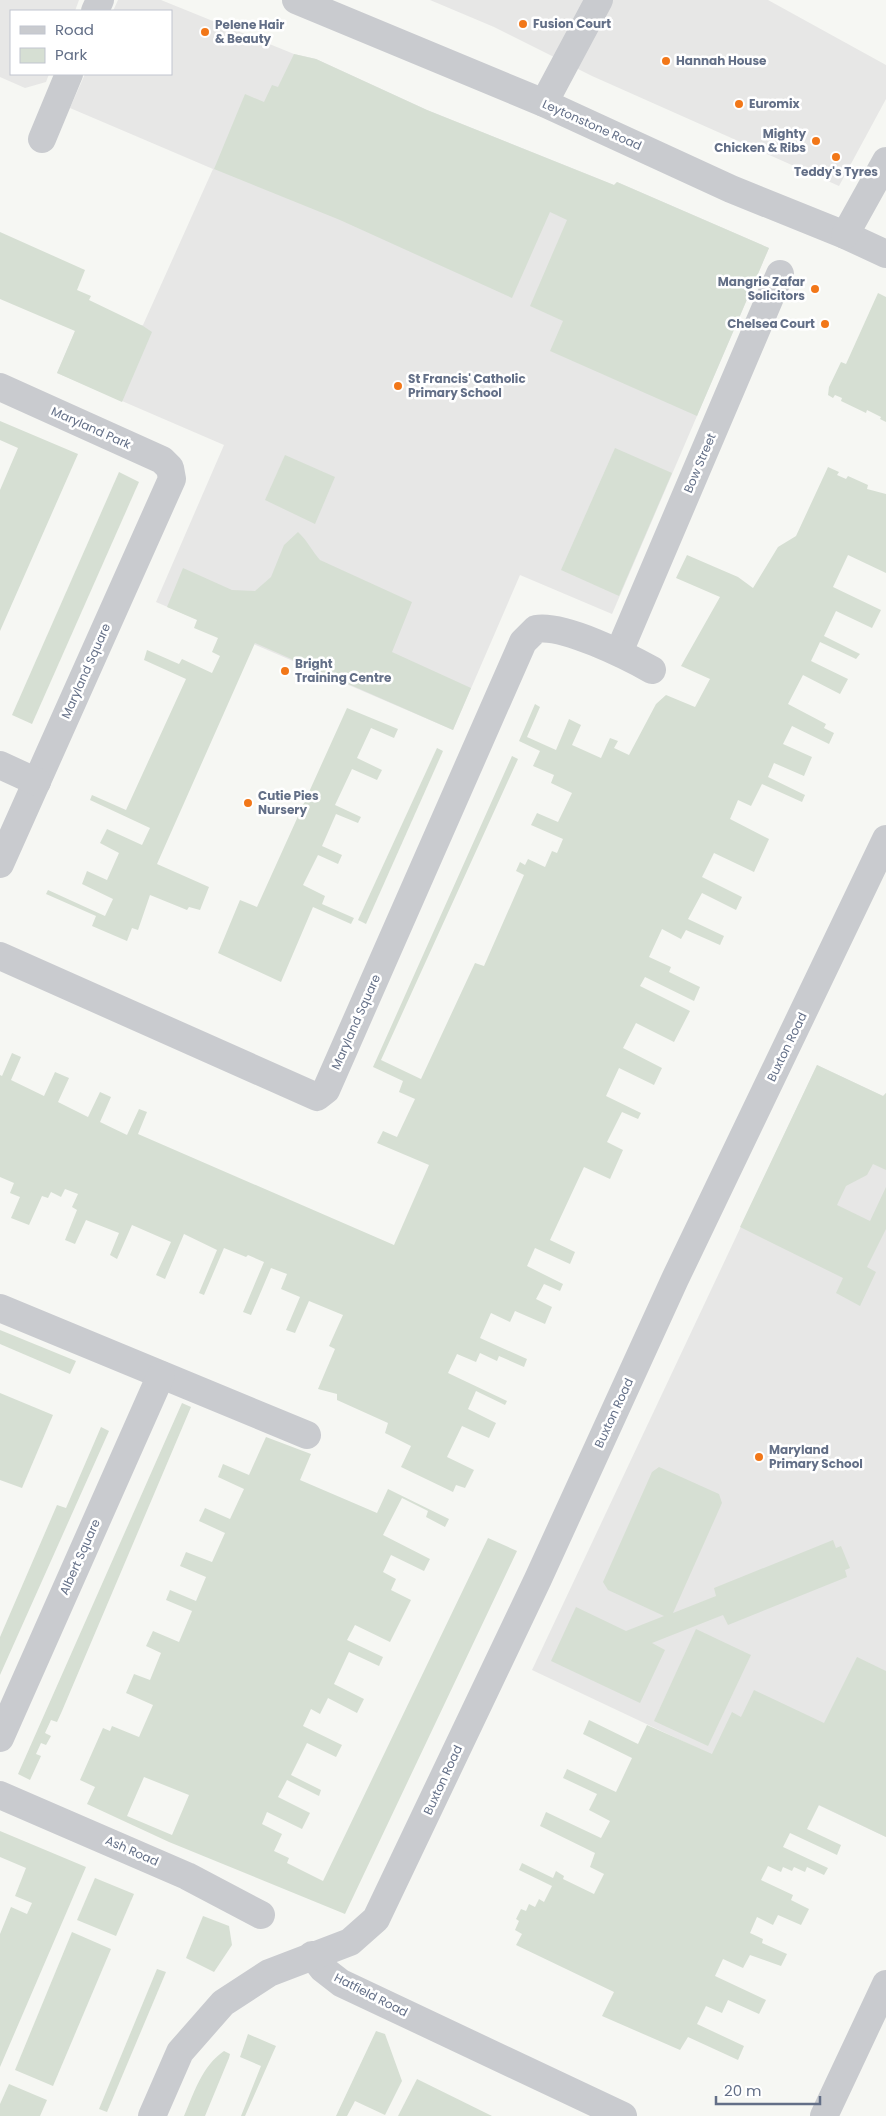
<svg xmlns="http://www.w3.org/2000/svg" width="886" height="2116" viewBox="0 0 886 2116" font-family="Poppins,sans-serif">
<style>
.built{fill:#e7e7e6}
.green{fill:#d6dfd3;fill-rule:evenodd}
.lines{fill:none;stroke-linecap:round;stroke-linejoin:round}
.minor{stroke:#c9cbcf;stroke-width:28}
.poi-dot{fill:#f27718;stroke:#fff;stroke-width:2}
.labels{text-anchor:middle;stroke-width:5;stroke-linejoin:round;paint-order:stroke}
.poi-label{font-size:12px;font-weight:bold;fill:#636f87;stroke:#fff;text-anchor:start}
.street-label{font-size:12px;fill:#636f87;stroke:#fff}
</style>
<rect width="100%" height="100%" fill="#f6f7f3"/>
<!-- built -->
<g class="built">
<path d="M 0,0 L 79,0 L 75,11 L 11,11 L 11,74 L 49,74 L 46,82 L 25,88 L 0,77 Z"/>
<path d="M 118,0 L 161,0 L 294,54 L 316,59 L 427,110 L 614,185 L 617,182 L 769,248 L 612,614 L 520,575 L 453,730 L 156,602 L 224,445 L 57,373 L 75,331 L 143,325 L 213,169 L 70,108 L 85,74 L 171,74 L 171,11 L 113,11 Z"/>
<path d="M 430,0 L 768,0 L 886,65 L 886,99 L 839,186 L 592,76 L 494,27 Z"/>
<path d="M 817,1065 L 883,1096 L 886,1093 L 886,1837 L 532,1670 Z"/>
</g>
<!-- green -->
<g class="green">
<path d="M 294,54 L 316,59 L 427,110 L 614,185 L 617,182 L 769,248 L 697,416 L 550,351 L 563,321 L 530,306 L 567,220 L 550,212 L 512,298 L 340,220 L 214,169 L 245,94 L 264,102 L 272,85 L 278,87 Z"/>
<path d="M 0,232 L 85,270 L 77,290 L 91,296 L 89,300 L 143,326 L 152,332 L 122,402 L 57,373 L 75,331 L 0,299 Z"/>
<path d="M 878,293 L 886,297 L 886,422 L 880,419 L 881,417 L 867,410 L 866,413 L 841,401 L 842,398 L 835,395 L 833,398 L 828,395 L 829,387 L 841,362 L 846,364 Z"/>
<path d="M 0,421 L 78,454 L 0,631 L 0,490 L 18,448 L 0,440 Z"/>
<path d="M 615,448 L 672,473 L 619,596 L 561,570 Z"/>
<path d="M 285,455 L 335,477 L 315,524 L 265,500 Z"/>
<path d="M 828,467 L 839,472 L 837,475 L 846,479 L 848,476 L 868,485 L 867,489 L 886,494 L 886,573 L 848,555 L 833,587 L 881,610 L 872,628 L 836,611 L 824,636 L 860,654 L 856,659 L 820,642 L 811,661 L 848,679 L 840,694 L 803,675 L 788,704 L 826,724 L 824,728 L 834,733 L 829,744 L 792,726 L 783,744 L 812,757 L 804,776 L 774,763 L 768,777 L 805,795 L 802,802 L 762,784 L 751,806 L 738,800 L 730,819 L 769,839 L 754,872 L 714,853 L 702,877 L 742,897 L 736,910 L 702,893 L 688,919 L 724,936 L 720,945 L 686,930 L 681,939 L 662,929 L 649,957 L 671,967 L 669,972 L 700,987 L 694,1001 L 645,977 L 640,986 L 690,1011 L 674,1042 L 636,1023 L 623,1048 L 662,1068 L 654,1085 L 619,1068 L 606,1096 L 641,1113 L 638,1119 L 622,1112 L 607,1142 L 623,1150 L 610,1179 L 584,1167 L 550,1240 L 575,1252 L 570,1264 L 535,1248 L 527,1266 L 563,1284 L 560,1291 L 544,1284 L 536,1299 L 552,1307 L 545,1324 L 515,1311 L 510,1322 L 491,1313 L 480,1338 L 527,1359 L 524,1367 L 499,1356 L 497,1361 L 480,1353 L 476,1362 L 457,1354 L 448,1373 L 507,1401 L 505,1405 L 476,1391 L 468,1409 L 496,1423 L 489,1438 L 462,1426 L 447,1457 L 474,1470 L 465,1488 L 456,1485 L 453,1492 L 401,1467 L 411,1446 L 385,1433 L 388,1423 L 337,1400 L 337,1394 L 318,1389 L 335,1349 L 329,1346 L 343,1315 L 309,1301 L 295,1333 L 286,1330 L 300,1297 L 281,1289 L 287,1274 L 271,1268 L 251,1315 L 243,1312 L 264,1262 L 248,1255 L 246,1257 L 224,1248 L 204,1295 L 199,1293 L 217,1250 L 184,1234 L 165,1279 L 156,1275 L 171,1242 L 132,1225 L 117,1259 L 110,1255 L 119,1233 L 86,1220 L 75,1244 L 65,1240 L 77,1210 L 72,1207 L 78,1194 L 65,1189 L 61,1197 L 51,1192 L 48,1198 L 42,1196 L 29,1225 L 11,1218 L 20,1197 L 10,1193 L 14,1183 L 0,1177 L 0,1075 L 2,1076 L 12,1053 L 21,1057 L 11,1080 L 44,1096 L 55,1072 L 69,1078 L 58,1102 L 88,1117 L 100,1092 L 111,1097 L 100,1122 L 127,1135 L 139,1109 L 147,1112 L 138,1134 L 394,1245 L 429,1165 L 377,1143 L 383,1131 L 397,1137 L 415,1099 L 399,1092 L 403,1081 L 373,1067 L 512,756 L 518,759 L 381,1060 L 421,1079 L 475,963 L 484,966 L 524,875 L 516,871 L 520,862 L 525,865 L 528,859 L 545,867 L 552,851 L 557,853 L 563,839 L 531,825 L 537,813 L 558,822 L 572,793 L 551,783 L 554,775 L 533,766 L 540,751 L 519,741 L 535,704 L 540,707 L 527,737 L 556,750 L 569,719 L 581,725 L 572,745 L 601,758 L 610,738 L 618,741 L 614,748 L 629,755 L 656,704 L 666,695 L 695,707 L 710,679 L 681,666 L 720,597 L 676,578 L 687,555 L 738,577 L 753,588 L 778,547 L 796,536 Z"/>
<path d="M 119,472 L 139,482 L 32,724 L 12,715 Z"/>
<path d="M 298,532 C 307,540 312,551 320,560 L 412,602 L 392,652 L 471,688 L 453,730 L 255,643 L 157,864 L 209,887 L 200,910 L 189,907 L 187,910 L 150,895 L 138,930 L 132,928 L 127,941 L 92,926 L 96,916 L 46,894 L 48,890 L 105,916 L 113,899 L 82,884 L 87,871 L 107,880 L 119,853 L 100,843 L 107,829 L 142,845 L 150,828 L 90,800 L 92,795 L 126,810 L 186,679 L 144,660 L 147,650 L 179,664 L 182,659 L 212,673 L 220,656 L 212,652 L 218,638 L 194,628 L 197,620 L 167,607 L 183,568 L 232,590 L 255,591 L 271,577 L 284,545 Z"/>
<path d="M 347,708 L 398,729 L 394,738 L 371,728 L 357,758 L 382,770 L 377,780 L 352,769 L 335,805 L 361,817 L 358,823 L 336,814 L 322,846 L 342,855 L 338,864 L 318,855 L 303,885 L 325,896 L 322,904 L 354,918 L 351,924 L 313,907 L 281,982 L 218,953 L 240,900 L 257,907 Z"/>
<path d="M 437,748 L 443,751 L 366,924 L 358,920 Z"/>
<path d="M 817,1065 L 883,1096 L 886,1093 L 886,1170 L 873,1164 L 867,1175 L 846,1186 L 837,1205 L 870,1221 L 886,1187 L 886,1229 L 867,1267 L 876,1272 L 860,1306 L 836,1293 L 843,1278 L 740,1227 Z"/>
<path d="M 0,1330 L 76,1361 L 70,1374 L 0,1344 Z"/>
<path d="M 0,1393 L 53,1415 L 22,1488 L 0,1480 Z"/>
<path d="M 182,1403 L 191,1407 L 62,1711 L 57,1722 L 51,1720 L 45,1733 L 51,1736 L 46,1745 L 41,1743 L 36,1754 L 41,1756 L 30,1780 L 18,1774 Z"/>
<path d="M 101,1427 L 109,1431 L 0,1675 L 0,1637 L 57,1505 L 66,1508 Z"/>
<path d="M 266,1437 L 311,1454 L 300,1480 L 377,1513 L 388,1489 L 449,1519 L 445,1527 L 426,1517 L 428,1511 L 402,1498 L 383,1535 L 430,1559 L 424,1571 L 391,1555 L 383,1572 L 396,1579 L 391,1590 L 411,1600 L 390,1642 L 355,1625 L 347,1640 L 383,1657 L 379,1666 L 349,1652 L 334,1684 L 364,1699 L 357,1713 L 328,1698 L 320,1714 L 311,1709 L 303,1726 L 342,1745 L 336,1757 L 307,1743 L 291,1775 L 321,1790 L 319,1796 L 287,1780 L 278,1797 L 310,1813 L 302,1829 L 267,1812 L 262,1824 L 282,1834 L 274,1851 L 289,1858 L 287,1863 L 323,1881 L 488,1538 L 517,1551 L 345,1914 L 169,1842 L 87,1804 L 95,1787 L 80,1780 L 103,1728 L 110,1731 L 112,1726 L 139,1737 L 153,1705 L 126,1693 L 134,1674 L 150,1680 L 161,1653 L 146,1646 L 153,1631 L 179,1642 L 192,1611 L 166,1600 L 170,1590 L 196,1601 L 206,1577 L 180,1566 L 186,1552 L 212,1562 L 225,1533 L 199,1521 L 205,1508 L 230,1519 L 244,1489 L 218,1477 L 223,1464 L 249,1475 ZM 144,1777 L 189,1795 L 172,1835 L 127,1816 Z"/>
<path d="M 659,1467 L 719,1494 L 722,1503 L 673,1613 L 716,1596 L 714,1588 L 833,1540 L 836,1548 L 841,1546 L 850,1568 L 845,1570 L 847,1577 L 728,1625 L 723,1615 L 652,1643 L 665,1650 L 640,1703 L 551,1661 L 576,1607 L 626,1631 L 664,1616 L 608,1590 L 603,1582 L 652,1472 Z"/>
<path d="M 696,1629 L 751,1655 L 708,1746 L 654,1721 Z"/>
<path d="M 857,1657 L 886,1671 L 886,1837 L 819,1805 L 807,1829 L 841,1845 L 837,1855 L 790,1833 L 783,1847 L 828,1868 L 824,1875 L 807,1867 L 805,1872 L 794,1867 L 792,1871 L 783,1867 L 781,1872 L 768,1866 L 761,1880 L 793,1895 L 791,1900 L 809,1909 L 801,1925 L 778,1915 L 773,1925 L 757,1917 L 750,1933 L 763,1939 L 762,1943 L 787,1954 L 781,1966 L 750,1955 L 743,1968 L 723,1959 L 715,1976 L 766,2000 L 759,2014 L 728,2000 L 722,2013 L 706,2006 L 697,2024 L 744,2046 L 738,2060 L 688,2037 L 680,2050 L 602,2016 L 614,1992 L 516,1945 L 522,1934 L 515,1930 L 519,1921 L 516,1919 L 521,1909 L 526,1911 L 529,1904 L 535,1907 L 539,1899 L 544,1902 L 552,1886 L 519,1870 L 522,1863 L 553,1878 L 556,1871 L 564,1876 L 563,1879 L 594,1894 L 604,1874 L 590,1867 L 595,1853 L 540,1826 L 546,1812 L 601,1838 L 610,1821 L 589,1810 L 597,1794 L 563,1778 L 567,1769 L 616,1792 L 632,1758 L 583,1734 L 589,1720 L 638,1744 L 647,1725 L 712,1754 L 732,1712 L 741,1717 L 754,1690 L 824,1723 Z"/>
<path d="M 0,1831 L 86,1867 L 0,2067 L 0,1934 L 11,1907 L 27,1914 L 32,1903 L 15,1896 L 26,1868 L 0,1857 Z"/>
<path d="M 95,1878 L 134,1894 L 116,1936 L 77,1920 Z"/>
<path d="M 203,1916 L 229,1926 L 232,1945 L 214,1972 L 186,1958 Z"/>
<path d="M 72,1932 L 111,1949 L 53,2086 L 15,2070 Z"/>
<path d="M 157,1969 L 166,1972 L 107,2112 L 99,2109 Z"/>
<path d="M 376,2031 L 385,2034 L 402,2081 L 385,2115 L 355,2101 L 347,2116 L 336,2116 Z"/>
<path d="M 248,2034 L 276,2046 L 245,2116 L 241,2116 L 261,2066 L 240,2057 Z"/>
<path d="M 224,2051 L 230,2054 L 229,2058 L 205,2116 L 184,2116 C 194,2093 202,2066 224,2051 Z"/>
<path d="M 417,2079 L 492,2116 L 398,2116 Z"/>
<path d="M 9,2084 L 47,2100 L 40,2116 L 0,2116 L 0,2104 Z"/>
</g>
<g class="lines">
<!-- minor -->
<g class="minor">
<path d="M 296,0 L 544,103 L 731,189 L 845,235 L 886,254"/>
<path d="M 95,11 L 100,0"/>
<path d="M 544,103 L 599,0"/>
<path d="M 42,139 L 69,74"/>
<path d="M 845,235 L 886,161"/>
<path d="M 0,387 L 162,460 L 170,468 L 172,479 L 0,864"/>
<path d="M 619,652 L 780,274"/>
<path d="M 0,765 L 37,782"/>
<path d="M 0,956 L 317,1097 L 326,1090 L 523,642 L 536,629 C 563,624 627,656 652,670"/>
<path d="M 0,1308 L 307,1435"/>
<path d="M 0,1738 L 161,1375"/>
<path d="M 0,1795 L 187,1876 L 261,1915"/>
<path d="M 312,1955 L 323,1969 L 341,1983 L 623,2116"/>
<path d="M 152,2116 L 180,2052 L 223,2003 L 269,1973 L 350,1942 L 376,1919 L 538,1579 L 675,1279 L 886,839"/>
<path d="M 824,2116 L 886,1984"/>
</g>
</g>
<!-- markers -->
<g class="poi-dot">
<circle cx="523" cy="24" r="5"/>
<circle cx="205" cy="32" r="5"/>
<circle cx="666" cy="61" r="5"/>
<circle cx="739" cy="104" r="5"/>
<circle cx="816" cy="141" r="5"/>
<circle cx="836" cy="157" r="5"/>
<circle cx="815" cy="289" r="5"/>
<circle cx="825" cy="324" r="5"/>
<circle cx="398" cy="386" r="5"/>
<circle cx="285" cy="671" r="5"/>
<circle cx="248" cy="803" r="5"/>
<circle cx="759" cy="1457" r="5"/>
</g>
<g class="labels">
<!-- poi labels -->
<g class="poi-label">
<text x="533" y="28">Fusion Court</text>
<text x="215" y="29">Pelene Hair<tspan x="215" dy="14">&amp; Beauty</tspan></text>
<text x="676" y="65">Hannah House</text>
<text x="749" y="108">Euromix</text>
<text x="806" y="138" text-anchor="end">Mighty<tspan x="806" dy="14">Chicken &amp; Ribs</tspan></text>
<text x="836" y="176" text-anchor="middle">Teddy's Tyres</text>
<text x="805" y="286" text-anchor="end">Mangrio Zafar<tspan x="805" dy="14">Solicitors</tspan></text>
<text x="815" y="328" text-anchor="end">Chelsea Court</text>
<text x="408" y="383">St Francis' Catholic<tspan x="408" dy="14">Primary School</tspan></text>
<text x="295" y="668">Bright<tspan x="295" dy="14">Training Centre</tspan></text>
<text x="258" y="800">Cutie Pies<tspan x="258" dy="14">Nursery</tspan></text>
<text x="769" y="1454">Maryland<tspan x="769" dy="14">Primary School</tspan></text>
</g>
<!-- street labels -->
<g class="street-label">
<text transform="translate(592 125) rotate(24)" y="4">Leytonstone Road</text>
<text transform="translate(91 428) rotate(24)" y="4">Maryland Park</text>
<text transform="translate(700 463) rotate(-67)" y="4">Bow Street</text>
<text transform="translate(86 671) rotate(-66)" y="4">Maryland Square</text>
<text transform="translate(356 1022) rotate(-66)" y="4">Maryland Square</text>
<text transform="translate(787 1047) rotate(-64)" y="4">Buxton Road</text>
<text transform="translate(614 1413) rotate(-65)" y="4">Buxton Road</text>
<text transform="translate(80 1557) rotate(-66)" y="4">Albert Square</text>
<text transform="translate(443 1780) rotate(-65)" y="4">Buxton Road</text>
<text transform="translate(132 1851) rotate(24)" y="4">Ash Road</text>
<text transform="translate(371 1995) rotate(27)" y="4">Hatfield Road</text>
</g>
</g>
<!-- legend -->
<rect x="10" y="10" width="162" height="65" fill="#ffffff" stroke="#c1c5cf"/>
<rect x="20" y="26" width="25" height="8" fill="#c9cbcf" stroke="#c1c5cf"/>
<text x="55" y="35" font-size="15" fill="#636f87">Road</text>
<rect x="20" y="48" width="25" height="15" fill="#d6dfd3" stroke="#c1c5cf"/>
<text x="55" y="60" font-size="15" fill="#636f87">Park</text>
<!-- scale -->
<path d="M716 2096v8h104v-8" fill="none" stroke="#636f87" stroke-width="2.5"/>
<text x="724" y="2096" font-size="15" fill="#636f87" stroke="#ffffff" stroke-width="4" paint-order="stroke">20 m</text>
</svg>
